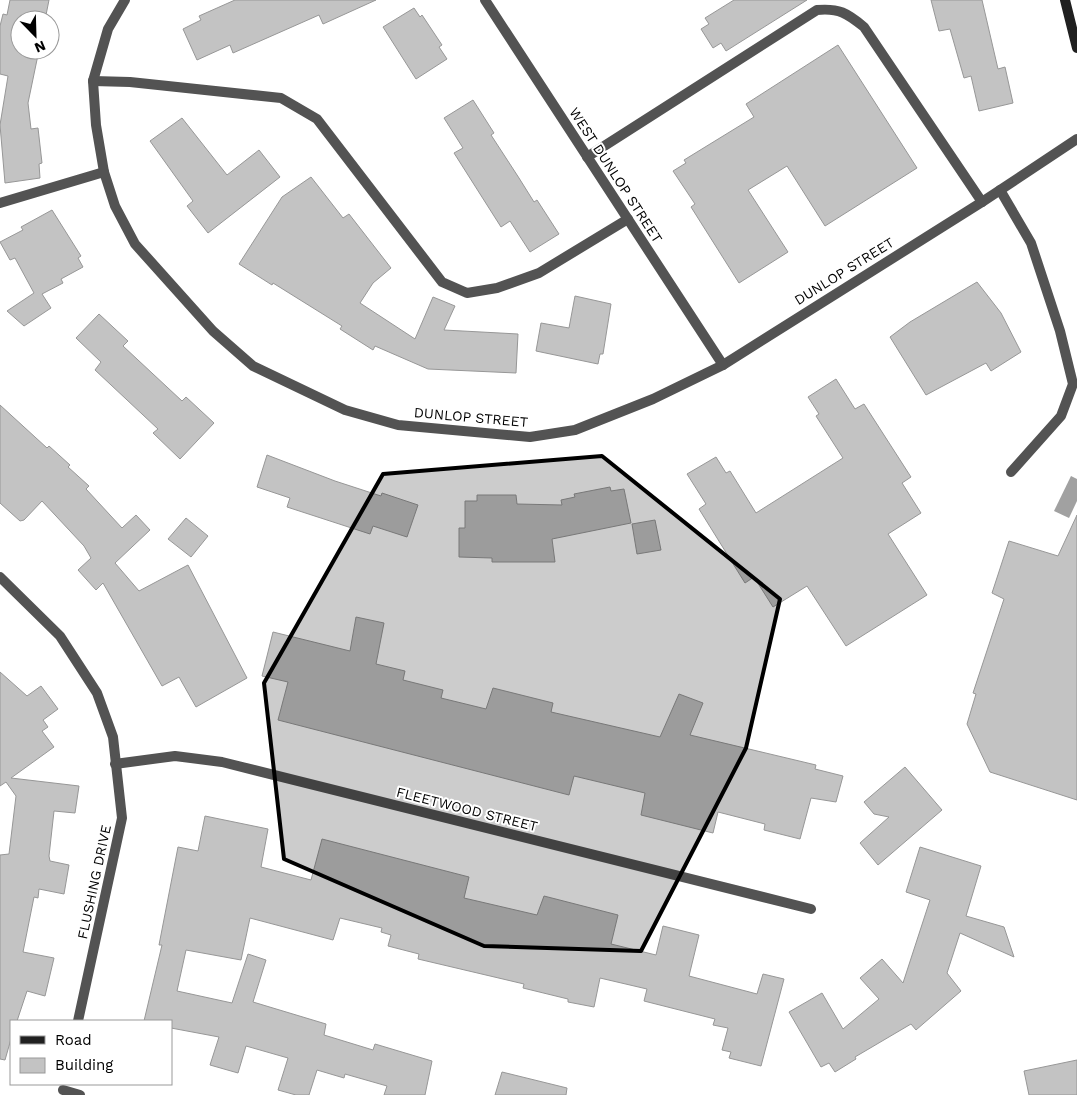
<svg xmlns="http://www.w3.org/2000/svg" width="1077" height="1095" viewBox="0 0 1077 1095" font-family="'Work Sans',sans-serif">
<style>
.water{fill:#a1a1a1}
.building{fill:#c3c3c3;stroke:#979797}
.lines{fill:none;stroke-linecap:round;stroke-linejoin:round}
.service{stroke:#535353;stroke-width:10}
.minor{stroke:#535353;stroke-width:10}
.secondary{stroke:#202020;stroke-width:10}
.marked{fill:#000;fill-opacity:0.2;stroke:#000;stroke-width:4;stroke-linejoin:round}
.labels{text-anchor:middle;stroke-width:4;stroke-linejoin:round;paint-order:stroke}
.street-label{font-size:14px;fill:#000;stroke:#fff}
</style>
<rect width="100%" height="100%" fill="#fff"/>
<!-- water -->
<path class="water" d="M 1071,476 L 1077,479 L 1077,501 L 1069,518 L 1054,511 Z"/>
<!-- building -->
<g class="building">
<path d="M 10,0 L 49,0 L 45,20 L 20,20 L 20,50 L 39,50 L 28,103 L 31,129 L 38,128 L 42,163 L 39,164 L 40,178 L 5,183 L 0,125 L 8,76 L 0,74 L 0,26 L 3,14 L 7,15 Z"/>
<path d="M 235,0 L 376,0 L 323,24 L 319,15 L 233,53 L 230,45 L 197,60 L 183,29 L 201,20 L 199,16 Z"/>
<path d="M 734,0 L 807,0 L 726,51 L 721,43 L 713,48 L 701,29 L 709,24 L 705,18 Z"/>
<path d="M 931,0 L 982,0 L 998,69 L 1005,67 L 1013,103 L 979,111 L 971,76 L 964,78 L 950,29 L 939,31 Z"/>
<path d="M 414,8 L 420,17 L 422,15 L 442,45 L 439,47 L 447,59 L 416,79 L 383,27 Z"/>
<path d="M 838,45 L 917,168 L 825,226 L 787,166 L 748,190 L 788,252 L 739,283 L 691,207 L 695,204 L 673,171 L 686,163 L 684,160 L 754,117 L 746,104 Z"/>
<path d="M 473,100 L 494,133 L 491,135 L 519,178 L 534,202 L 537,200 L 559,234 L 530,252 L 510,221 L 501,227 L 454,153 L 463,148 L 444,118 Z"/>
<path d="M 182,118 L 227,175 L 259,150 L 280,177 L 208,233 L 187,206 L 193,201 L 150,141 Z"/>
<path d="M 311,177 L 343,218 L 349,214 L 391,268 L 373,283 L 360,303 L 415,339 L 433,297 L 455,306 L 444,330 L 518,334 L 516,373 L 428,369 L 375,346 L 373,350 L 340,329 L 342,326 L 273,283 L 272,285 L 239,264 L 282,197 Z"/>
<path d="M 52,210 L 81,256 L 78,258 L 83,267 L 61,279 L 63,283 L 42,294 L 51,308 L 24,326 L 7,311 L 34,293 L 15,258 L 10,260 L 0,242 L 23,230 L 21,227 Z"/>
<path d="M 977,282 L 1001,313 L 1021,352 L 991,371 L 986,363 L 926,395 L 890,337 L 910,322 Z"/>
<path d="M 575,296 L 611,304 L 603,354 L 600,354 L 598,364 L 536,351 L 541,323 L 569,328 Z"/>
<path d="M 99,314 L 128,341 L 123,346 L 182,401 L 186,397 L 214,423 L 180,459 L 153,433 L 158,429 L 95,370 L 101,362 L 76,338 Z"/>
<path d="M 836,379 L 855,409 L 864,404 L 911,477 L 902,483 L 921,513 L 888,534 L 927,595 L 846,646 L 807,586 L 773,607 L 754,577 L 745,583 L 699,509 L 706,504 L 687,474 L 716,457 L 726,473 L 730,471 L 756,513 L 843,458 L 816,416 L 819,414 L 808,397 Z"/>
<path d="M 0,405 L 47,448 L 49,446 L 70,465 L 68,467 L 89,486 L 86,489 L 122,528 L 136,515 L 150,530 L 115,563 L 139,591 L 188,565 L 247,678 L 196,707 L 179,677 L 162,686 L 103,583 L 96,590 L 78,570 L 91,558 L 84,546 L 42,501 L 24,520 L 20,521 L 0,503 Z"/>
<path d="M 267,455 L 335,481 L 381,496 L 382,493 L 418,505 L 407,537 L 373,526 L 370,534 L 287,507 L 290,498 L 257,487 Z"/>
<path d="M 610,487 L 611,491 L 624,489 L 631,523 L 552,539 L 555,562 L 492,562 L 492,558 L 459,557 L 459,528 L 465,528 L 465,501 L 477,501 L 477,495 L 516,495 L 517,504 L 562,505 L 561,500 L 575,497 L 574,494 Z"/>
<path d="M 1077,515 L 1077,800 L 990,772 L 967,724 L 976,694 L 973,693 L 1004,599 L 992,593 L 1009,541 L 1058,556 Z"/>
<path d="M 186,518 L 208,536 L 191,557 L 168,539 Z"/>
<path d="M 655,520 L 661,550 L 637,554 L 632,524 Z"/>
<path d="M 356,617 L 384,623 L 376,664 L 405,671 L 403,680 L 443,690 L 441,698 L 486,709 L 493,688 L 553,703 L 551,712 L 660,737 L 679,694 L 703,703 L 690,735 L 816,765 L 815,769 L 843,776 L 836,802 L 811,798 L 800,839 L 764,830 L 765,824 L 718,812 L 713,833 L 641,815 L 645,793 L 574,776 L 569,795 L 278,720 L 288,682 L 262,676 L 273,632 L 350,651 Z"/>
<path d="M 0,672 L 27,696 L 41,686 L 58,709 L 43,720 L 48,727 L 42,731 L 54,747 L 11,778 L 79,786 L 75,813 L 54,811 L 49,856 L 50,861 L 69,865 L 64,894 L 39,889 L 38,898 L 34,897 L 23,952 L 54,958 L 45,996 L 27,991 L 17,1021 L 11,1021 L 11,1039 L 5,1060 L 0,1059 L 0,855 L 9,854 L 16,796 L 6,782 L 0,786 Z"/>
<path d="M 905,767 L 942,810 L 878,865 L 860,843 L 889,817 L 874,814 L 864,802 Z"/>
<path d="M 205,816 L 268,829 L 261,867 L 311,880 L 322,839 L 469,877 L 464,898 L 537,915 L 544,896 L 618,915 L 611,944 L 656,955 L 663,926 L 699,935 L 689,976 L 757,994 L 763,974 L 784,979 L 761,1066 L 729,1058 L 731,1052 L 722,1050 L 728,1028 L 713,1025 L 715,1019 L 644,1001 L 647,989 L 600,978 L 594,1007 L 568,1002 L 568,999 L 523,988 L 524,984 L 418,959 L 419,954 L 388,946 L 391,935 L 381,932 L 382,928 L 340,918 L 333,940 L 250,918 L 241,960 L 186,950 L 177,991 L 232,1003 L 248,954 L 266,960 L 253,1002 L 326,1024 L 324,1035 L 373,1050 L 375,1044 L 432,1061 L 425,1095 L 384,1095 L 387,1086 L 345,1074 L 344,1078 L 317,1070 L 309,1095 L 296,1095 L 278,1090 L 288,1058 L 246,1046 L 238,1073 L 210,1065 L 219,1037 L 171,1028 L 171,1021 L 144,1021 L 162,945 L 159,945 L 178,847 L 198,851 Z"/>
<path d="M 920,847 L 981,866 L 966,916 L 1004,927 L 1014,957 L 960,933 L 947,973 L 961,991 L 916,1030 L 911,1024 L 855,1057 L 856,1059 L 835,1072 L 829,1063 L 821,1067 L 789,1012 L 822,993 L 843,1029 L 879,999 L 860,978 L 882,959 L 903,983 L 930,900 L 906,892 Z"/>
<path d="M 1077,1060 L 1077,1095 L 1029,1095 L 1024,1071 Z"/>
<path d="M 502,1072 L 567,1088 L 566,1095 L 495,1095 Z"/>
</g>
<g class="lines">
<!-- service -->
<g class="service">
<path d="M 93,81 L 130,82 L 281,98 L 317,119 L 442,282 L 467,293 L 497,288 L 539,273 L 628,219"/>
<path d="M 587,157 L 817,10 C 839,8 847,13 864,27 L 982,202"/>
<path d="M 1000,190 L 1031,243 L 1060,331 L 1073,384 L 1061,416 L 1011,472"/>
<path d="M 0,203 L 104,172"/>
</g>
<!-- minor -->
<g class="minor">
<path d="M 125,0 L 108,29 L 93,81 L 96,125 L 104,172 L 115,206 L 135,244 L 213,331 L 253,366 L 345,410 L 398,425 L 530,437 L 575,430 L 653,399 L 723,365 L 982,202 L 1077,139"/>
<path d="M 485,0 L 723,365"/>
<path d="M 0,577 L 60,636 L 97,693 L 113,737 L 122,818 L 78,1021"/>
<path d="M 115,764 L 175,756 L 222,762 L 811,909"/>
<path d="M 63,1090 L 80,1095"/>
</g>
<!-- secondary -->
<path class="secondary" d="M 1065,0 L 1077,48"/>
</g>
<!-- marked area -->
<path class="marked" d="M 602,456 L 780,599 L 746,748 L 641,951 L 484,946 L 284,859 L 264,683 L 383,474 Z"/>
<g class="labels">
<!-- street labels -->
<g class="street-label">
<text transform="translate(616 175) rotate(57)" y="5">WEST DUNLOP STREET</text>
<text transform="translate(844 271) rotate(-32)" y="5">DUNLOP STREET</text>
<text transform="translate(471 417) rotate(5)" y="5">DUNLOP STREET</text>
<text transform="translate(467 809) rotate(14)" y="5">FLEETWOOD STREET</text>
<text transform="translate(94 882) rotate(-78)" y="5">FLUSHING DRIVE</text>
</g>
</g>
<!-- legend -->
<rect x="10" y="1020" width="162" height="65" fill="#ffffff" stroke="#999999"/>
<rect x="20" y="1036" width="25" height="8" fill="#202020" stroke="#999999"/>
<text x="55" y="1045" font-size="15" fill="#000000">Road</text>
<rect x="20" y="1058" width="25" height="15" fill="#c3c3c3" stroke="#999999"/>
<text x="55" y="1070" font-size="15" fill="#000000">Building</text>
<!-- north arrow -->
<g transform="translate(35 35) rotate(157)"><circle r="24" fill="#ffffff" stroke="#999999"/>
<path d="M0-4L9 19L0 12L-9 19Z" fill="#000000"/>
<text y="-8" font-size="14" font-weight="bold" text-anchor="middle" fill="#000000">N</text>
</g>
</svg>
